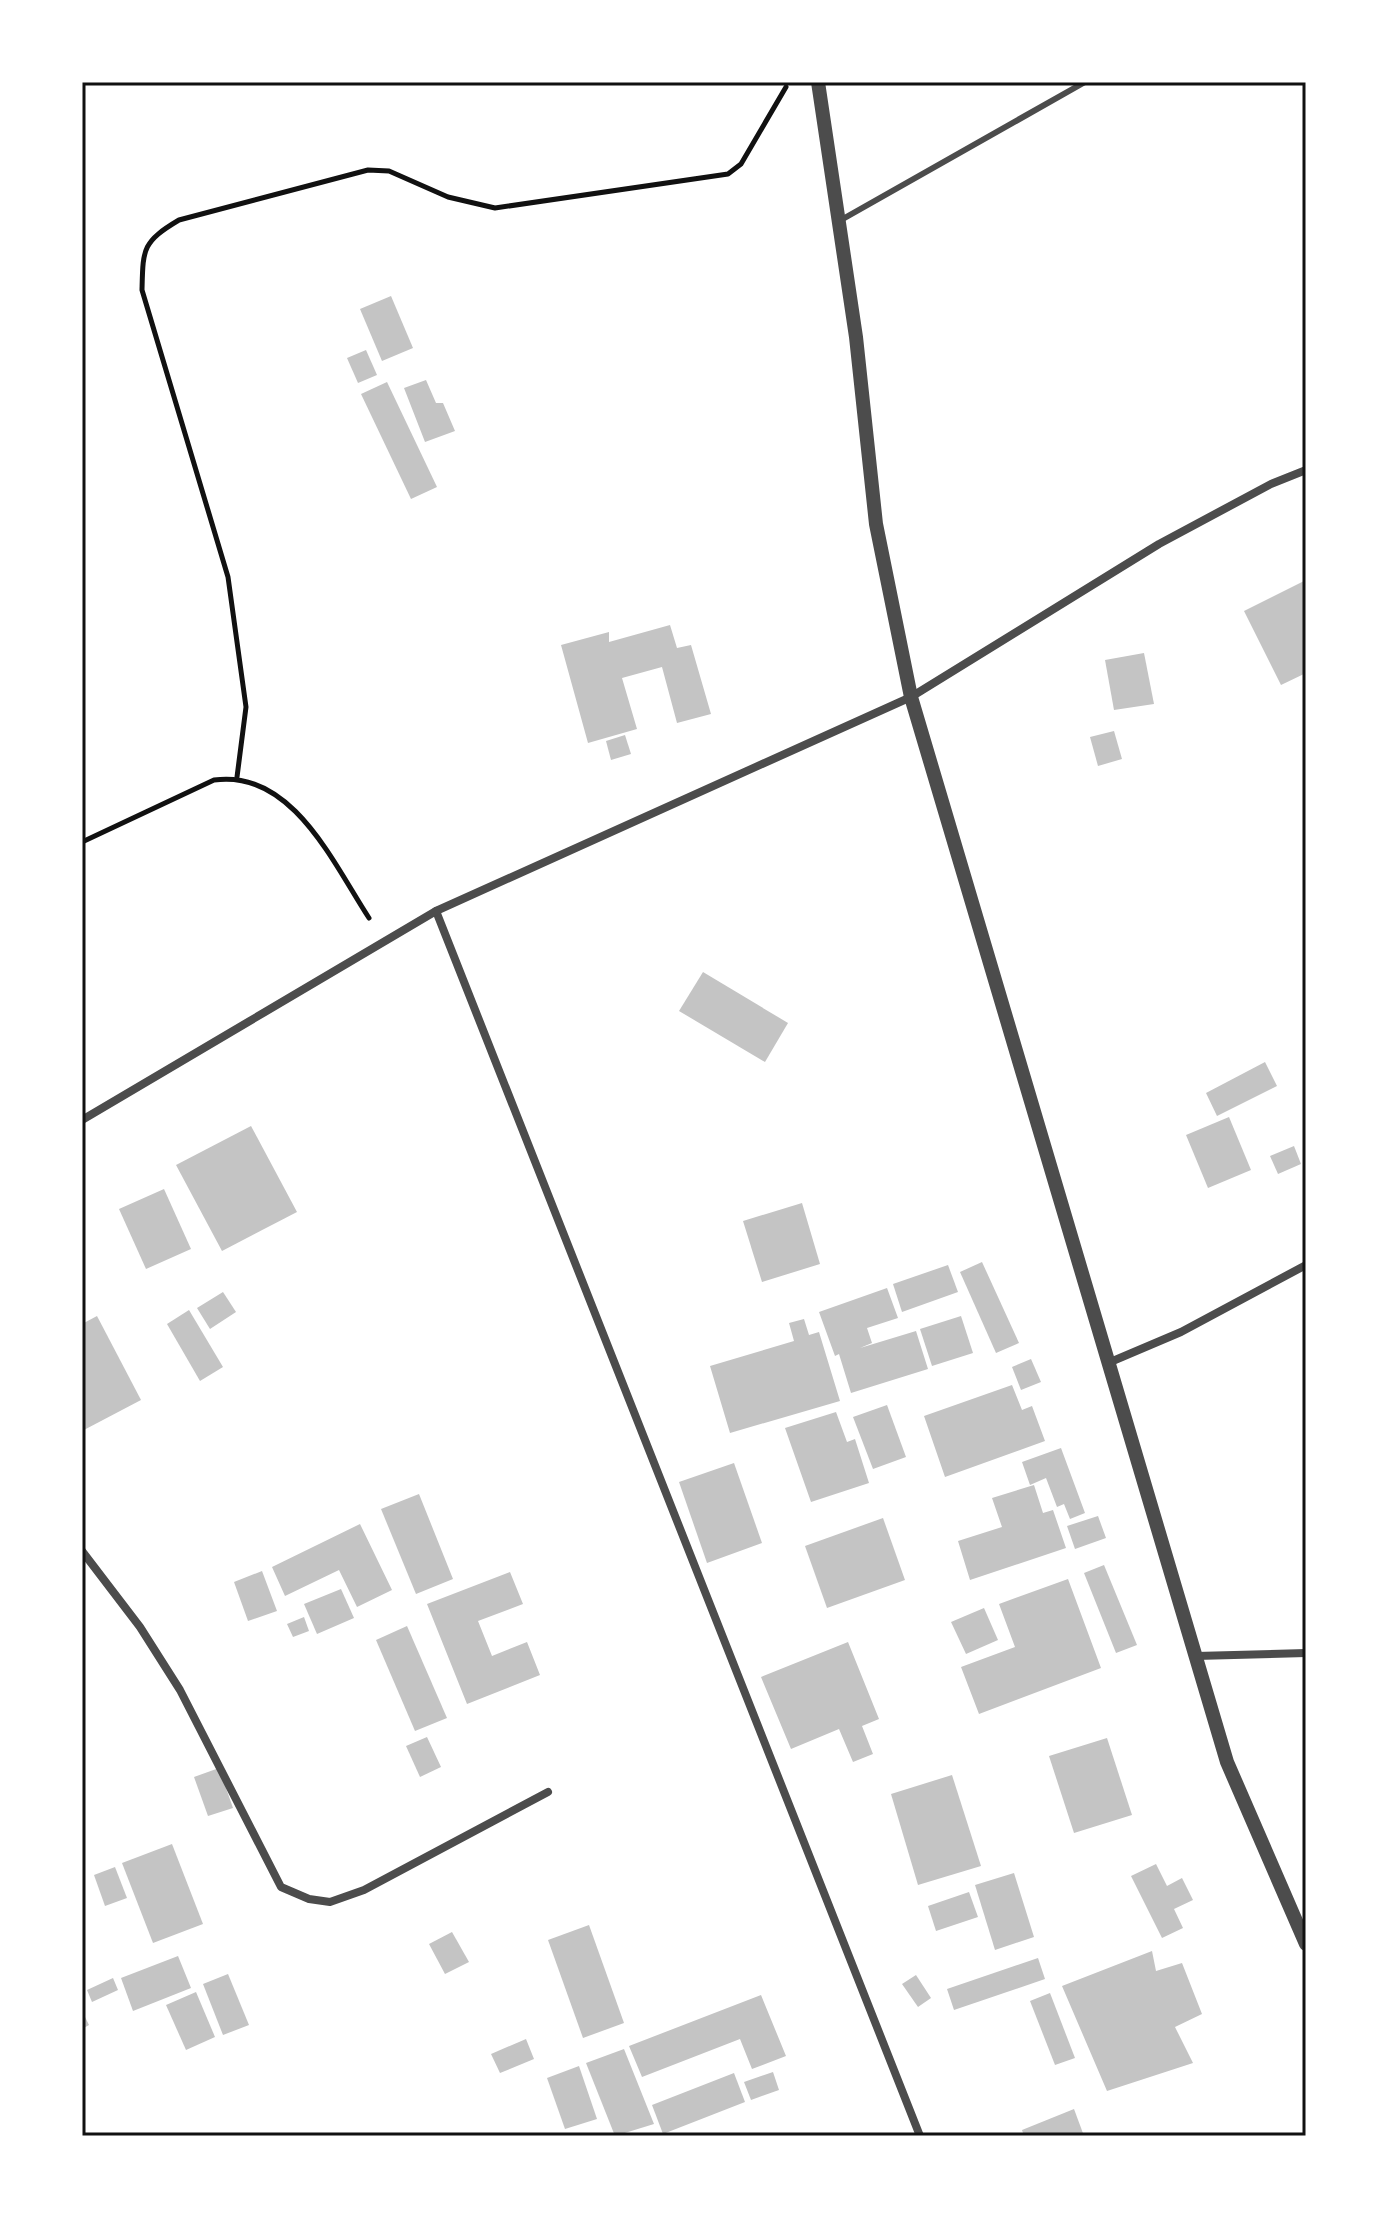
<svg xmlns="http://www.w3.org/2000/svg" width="1388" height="2218" viewBox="0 0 1388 2218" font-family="Rubik,sans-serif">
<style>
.building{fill:#c4c4c4}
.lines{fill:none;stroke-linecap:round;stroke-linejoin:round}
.path{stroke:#111;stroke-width:5}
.service{stroke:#4c4c4c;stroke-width:6}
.minor{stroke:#4c4c4c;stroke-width:8}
.tertiary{stroke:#4c4c4c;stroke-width:14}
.neatline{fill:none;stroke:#111;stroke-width:3}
</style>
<rect width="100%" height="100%" fill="#fff"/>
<!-- building -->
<g class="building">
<path d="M 391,296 L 413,348 L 382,361 L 360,309 Z"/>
<path d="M 366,350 L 377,375 L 358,383 L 347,358 Z"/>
<path d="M 426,380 L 436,403 L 443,403 L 455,431 L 425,442 L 404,388 Z"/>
<path d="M 387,382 L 437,487 L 411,499 L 361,394 Z"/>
<path d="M 1304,581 L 1306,673 L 1281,685 L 1244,611 Z"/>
<path d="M 670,625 L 677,648 L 691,645 L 711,714 L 677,723 L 662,667 L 622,678 L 637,729 L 588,743 L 561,645 L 609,632 L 609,642 Z"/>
<path d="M 1144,653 L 1154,704 L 1114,710 L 1105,660 Z"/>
<path d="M 1114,731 L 1122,759 L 1098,766 L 1090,737 Z"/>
<path d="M 625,735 L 631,754 L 611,760 L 606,741 Z"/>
<path d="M 703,972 L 788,1023 L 765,1062 L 679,1011 Z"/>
<path d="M 1265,1062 L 1277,1086 L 1217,1116 L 1206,1093 Z"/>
<path d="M 1229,1117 L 1251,1170 L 1208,1188 L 1186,1135 Z"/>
<path d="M 251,1126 L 297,1212 L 222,1251 L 176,1165 Z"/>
<path d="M 1294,1146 L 1301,1164 L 1278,1174 L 1270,1156 Z"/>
<path d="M 164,1189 L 191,1249 L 146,1269 L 119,1209 Z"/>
<path d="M 802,1203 L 820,1264 L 762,1282 L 743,1221 Z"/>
<path d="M 982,1262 L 1019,1343 L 996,1353 L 960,1272 Z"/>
<path d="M 948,1265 L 958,1292 L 902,1312 L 893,1284 Z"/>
<path d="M 887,1288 L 898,1318 L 867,1328 L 872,1343 L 860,1348 L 916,1331 L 928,1369 L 851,1393 L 839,1354 L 835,1356 L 819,1312 Z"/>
<path d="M 223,1292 L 236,1312 L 210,1329 L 197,1308 Z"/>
<path d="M 189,1310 L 223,1367 L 200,1381 L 167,1324 Z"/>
<path d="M 97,1316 L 141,1400 L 82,1431 L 82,1324 Z"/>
<path d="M 961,1316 L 973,1353 L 932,1366 L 920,1329 Z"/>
<path d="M 804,1319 L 809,1335 L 819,1332 L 840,1401 L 730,1433 L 710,1366 L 794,1341 L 789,1323 Z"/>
<path d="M 1031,1359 L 1041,1382 L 1021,1390 L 1012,1367 Z"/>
<path d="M 1012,1385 L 1022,1410 L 1032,1406 L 1045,1441 L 945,1477 L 924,1416 Z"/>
<path d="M 887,1405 L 906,1457 L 873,1469 L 853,1417 Z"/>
<path d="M 836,1412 L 847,1442 L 855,1439 L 869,1483 L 811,1502 L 785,1428 Z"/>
<path d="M 1061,1448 L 1085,1513 L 1070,1519 L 1064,1504 L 1057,1507 L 1046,1478 L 1030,1485 L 1022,1462 Z"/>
<path d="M 734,1463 L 762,1543 L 707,1563 L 679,1482 Z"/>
<path d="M 1034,1485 L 1043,1513 L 1053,1510 L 1066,1548 L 970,1580 L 958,1541 L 1002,1527 L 992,1498 Z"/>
<path d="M 419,1494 L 453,1579 L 416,1594 L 381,1509 Z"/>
<path d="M 1098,1516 L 1106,1538 L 1075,1549 L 1067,1526 Z"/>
<path d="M 883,1518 L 905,1580 L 827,1608 L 805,1546 Z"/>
<path d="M 360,1524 L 392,1590 L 357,1607 L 339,1570 L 285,1596 L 272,1567 Z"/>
<path d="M 1104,1565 L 1137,1645 L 1116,1653 L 1084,1573 Z"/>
<path d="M 262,1571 L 277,1611 L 248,1621 L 234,1582 Z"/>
<path d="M 510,1572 L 523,1604 L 478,1621 L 492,1656 L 527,1642 L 540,1675 L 467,1704 L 427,1604 Z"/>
<path d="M 1068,1579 L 1101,1668 L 979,1714 L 961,1667 L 1015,1647 L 999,1604 Z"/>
<path d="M 341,1589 L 354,1618 L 317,1634 L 304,1604 Z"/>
<path d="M 984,1608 L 998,1640 L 966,1654 L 951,1622 Z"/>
<path d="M 304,1617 L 309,1631 L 293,1637 L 287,1624 Z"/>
<path d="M 407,1626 L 447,1718 L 415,1731 L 376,1640 Z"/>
<path d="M 848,1642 L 879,1719 L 862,1726 L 873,1754 L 853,1762 L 839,1729 L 791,1749 L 761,1677 Z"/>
<path d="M 427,1737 L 441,1767 L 420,1777 L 406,1746 Z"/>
<path d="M 1107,1738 L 1132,1815 L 1074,1833 L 1049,1756 Z"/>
<path d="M 219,1768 L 233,1808 L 208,1816 L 194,1777 Z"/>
<path d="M 952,1775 L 981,1866 L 918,1885 L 891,1794 Z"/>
<path d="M 172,1844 L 203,1924 L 153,1943 L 122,1863 Z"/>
<path d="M 1156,1864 L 1167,1886 L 1182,1878 L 1193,1900 L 1174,1909 L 1183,1928 L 1162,1938 L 1131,1876 Z"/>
<path d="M 115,1867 L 127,1898 L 105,1906 L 94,1875 Z"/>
<path d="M 1014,1873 L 1034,1937 L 995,1950 L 975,1885 Z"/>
<path d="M 969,1892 L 978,1917 L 936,1931 L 928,1906 Z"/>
<path d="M 589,1925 L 624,2023 L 583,2038 L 548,1940 Z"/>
<path d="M 452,1932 L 469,1962 L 445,1974 L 429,1944 Z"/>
<path d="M 1152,1951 L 1156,1971 L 1182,1963 L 1202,2014 L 1175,2027 L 1193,2063 L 1107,2091 L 1062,1986 Z"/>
<path d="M 178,1956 L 191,1988 L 133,2011 L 121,1978 Z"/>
<path d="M 1038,1958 L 1045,1979 L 954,2010 L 947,1989 Z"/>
<path d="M 228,1974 L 249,2025 L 223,2035 L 203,1984 Z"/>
<path d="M 916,1975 L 931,1998 L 918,2007 L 902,1984 Z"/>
<path d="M 113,1978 L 118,1990 L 92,2002 L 87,1990 Z"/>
<path d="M 196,1992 L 215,2037 L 186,2050 L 166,2005 Z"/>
<path d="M 1050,1993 L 1075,2058 L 1055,2065 L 1030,2001 Z"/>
<path d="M 761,1995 L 786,2056 L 752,2069 L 740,2039 L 642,2077 L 629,2046 Z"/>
<path d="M 82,2011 L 89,2025 L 82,2029 Z"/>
<path d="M 526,2039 L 534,2059 L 500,2073 L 491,2054 Z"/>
<path d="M 624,2049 L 654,2124 L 615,2136 L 586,2063 Z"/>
<path d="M 579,2066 L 597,2119 L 565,2129 L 547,2078 Z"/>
<path d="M 773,2072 L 779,2090 L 751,2100 L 744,2082 Z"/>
<path d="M 734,2073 L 745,2102 L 663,2134 L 652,2105 Z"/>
<path d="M 1074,2109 L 1084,2136 L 1024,2136 L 1022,2130 Z"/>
</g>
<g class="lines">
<!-- path -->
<g class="path">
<path d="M 237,777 L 246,707 L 228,577 L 142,290 C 143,249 142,242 179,220 L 368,170 L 389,171 L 448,197 L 495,208 L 728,174 L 741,164 L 786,87"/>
<path d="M 82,842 L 214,780 C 292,769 333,863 369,918"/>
</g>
<!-- service -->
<path class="service" d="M 841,220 L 1085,82"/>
<!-- minor -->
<g class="minor">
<path d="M 436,911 L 920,2136"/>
<path d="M 82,1120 L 436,911 L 911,697 L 1159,544 L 1271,484 L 1306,470"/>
<path d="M 1108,1363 L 1181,1332 L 1306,1265"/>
<path d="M 82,1551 L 140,1627 L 180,1690 L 281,1887 L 309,1899 L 330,1902 L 364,1890 L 548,1792"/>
<path d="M 1196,1656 L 1306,1653"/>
</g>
<!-- tertiary -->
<path class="tertiary" d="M 818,82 L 856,337 L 876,524 L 911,697 L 1227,1762 L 1306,1944"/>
</g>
<!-- border -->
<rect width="1388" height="2218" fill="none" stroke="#ffffff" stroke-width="168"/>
<rect x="84" y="84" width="1220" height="2050" class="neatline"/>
</svg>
